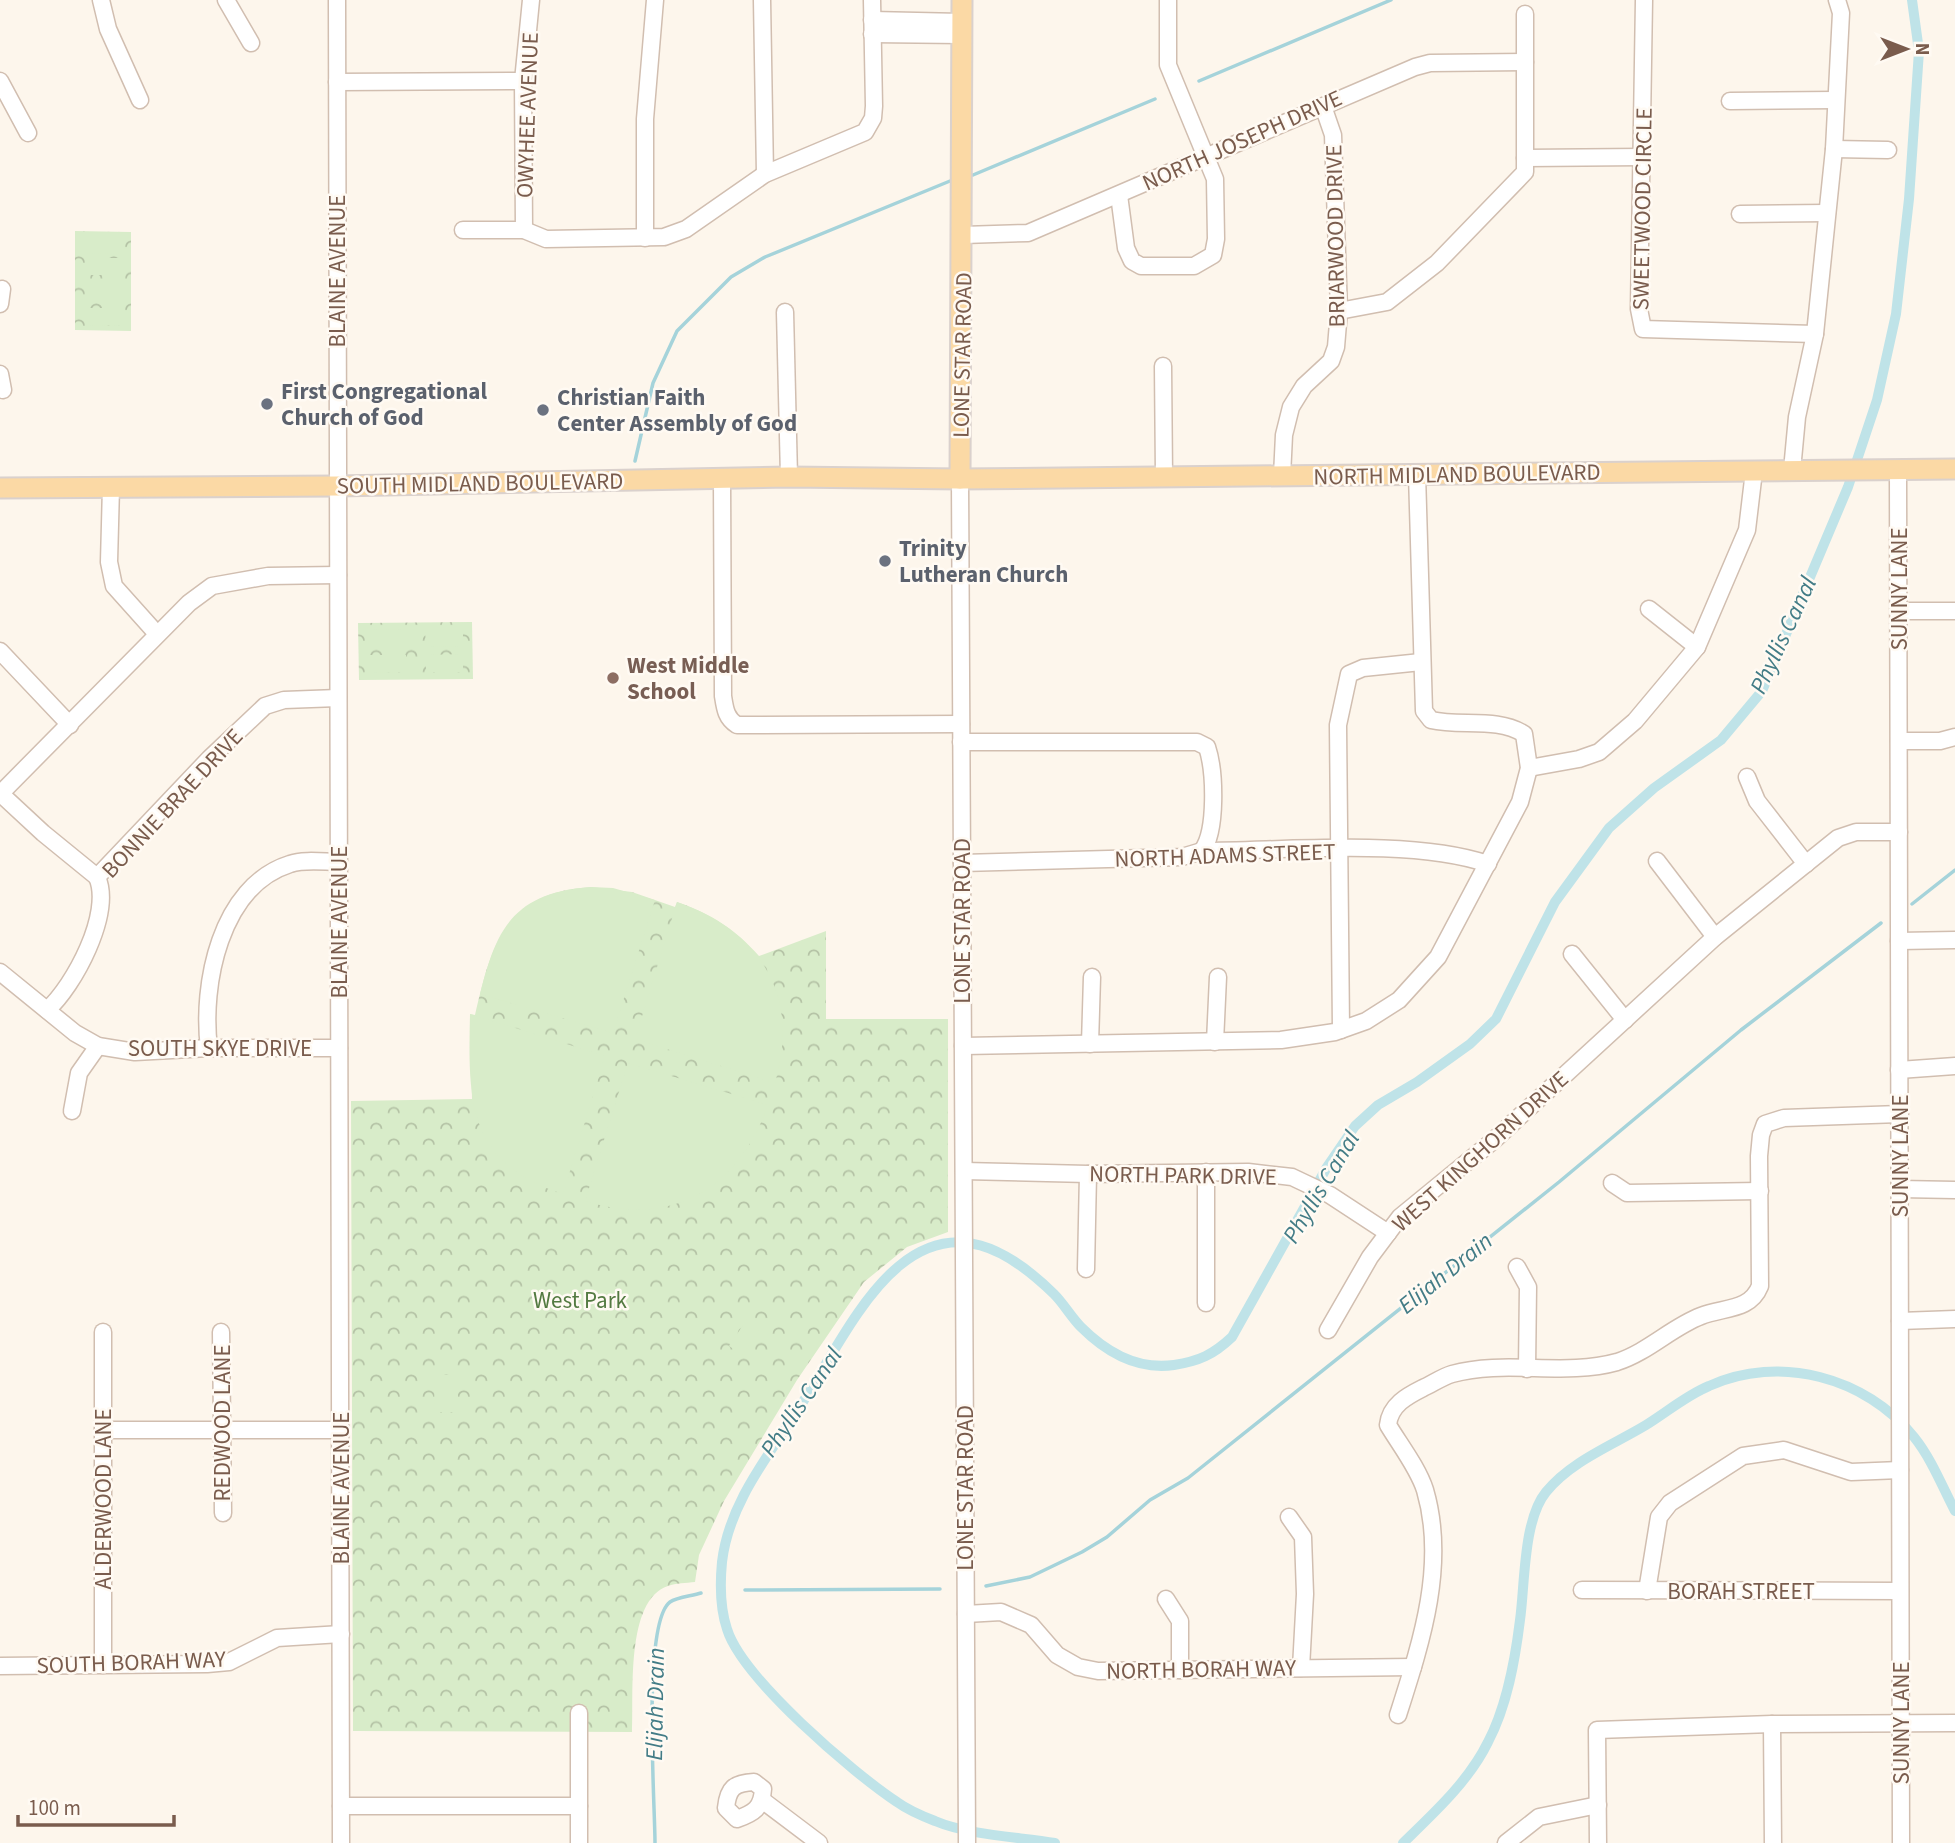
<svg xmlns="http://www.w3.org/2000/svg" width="1955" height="1843" viewBox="0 0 1955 1843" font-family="'Source Sans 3',sans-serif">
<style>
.forest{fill:url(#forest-crowns)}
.garden{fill:#d8ecc9}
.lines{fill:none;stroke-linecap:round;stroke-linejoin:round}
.stream{stroke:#a5d3da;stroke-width:3.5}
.canal{stroke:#bfe3e8;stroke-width:10}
.minor-casing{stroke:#d1beb0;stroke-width:19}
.major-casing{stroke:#dad1cd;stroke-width:23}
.minor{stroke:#fff;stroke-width:16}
.major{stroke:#fbd9a5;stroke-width:19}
.worship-dot{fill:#6b7280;stroke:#fffaf3;stroke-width:2.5}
.education-dot{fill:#8d6e63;stroke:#fffaf3;stroke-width:2.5}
.labels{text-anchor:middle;stroke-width:5;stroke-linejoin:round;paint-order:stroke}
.street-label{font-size:23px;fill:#7a5c4d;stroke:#fffaf3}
.worship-label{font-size:23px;font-weight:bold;fill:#5b616d;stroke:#fffaf3;text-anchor:start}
.education-label{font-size:23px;font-weight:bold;fill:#785e54;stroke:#fffaf3;text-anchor:start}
.park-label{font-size:23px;fill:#537a41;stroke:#fffaf3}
.water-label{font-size:24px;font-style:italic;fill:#437c86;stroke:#fffaf3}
</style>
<defs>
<pattern id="forest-crowns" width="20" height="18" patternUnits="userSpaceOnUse" patternTransform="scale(1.75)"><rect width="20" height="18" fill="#d8ecc9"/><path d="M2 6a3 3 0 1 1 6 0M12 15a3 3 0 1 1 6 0" fill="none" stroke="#b4c2a5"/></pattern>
</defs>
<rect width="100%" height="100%" fill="#fdf6ec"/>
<!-- forest -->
<g class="forest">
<path d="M 75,231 L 131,232 L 131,331 L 75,330 Z"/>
<path d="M 472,622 L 473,679 L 359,680 L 358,623 Z"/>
<path d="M 591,887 L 632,892 L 675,907 L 677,902 C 712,914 735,929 759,956 L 826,931 L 826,1019 L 948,1019 L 948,1232 L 907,1247 L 864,1282 L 797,1380 L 724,1501 L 699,1555 L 695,1582 C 686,1583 676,1583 668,1586 C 625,1600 634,1695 632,1732 L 353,1731 L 351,1101 L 472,1099 L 470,1014 L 475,1015 C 493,939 504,893 591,887 Z"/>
</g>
<!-- garden -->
<g class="garden">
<path d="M 84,236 L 122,236 L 122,254 L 84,253 Z"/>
<rect x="85" y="258" width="37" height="17"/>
<rect x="85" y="286" width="37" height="17"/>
<path d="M 85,308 L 122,308 L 122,326 L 85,325 Z"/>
<path d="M 406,629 L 406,647 L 369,647 L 369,630 Z"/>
<path d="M 425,629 L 463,629 L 463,646 L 426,647 Z"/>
<path d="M 463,654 L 463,672 L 426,672 L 426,655 Z"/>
<path d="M 369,655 L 406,655 L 406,672 L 369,673 Z"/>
<path d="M 591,887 L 613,888 L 655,900 L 613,1033 L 480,994 C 496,927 519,892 591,887 Z"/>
<path d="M 677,902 C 760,931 801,995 775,1083 L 635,1039 Z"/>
<path d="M 470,1014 L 605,1056 L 563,1194 C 467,1163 468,1102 470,1014 Z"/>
<path d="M 628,1063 L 768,1105 C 738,1189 672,1228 585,1201 Z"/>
<path d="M 747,1319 L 760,1328 L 742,1355 L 729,1346 Z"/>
<path d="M 435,1375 L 458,1375 L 458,1412 L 434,1412 Z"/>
</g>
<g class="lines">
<!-- stream -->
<g class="stream">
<path d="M 1199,81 L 1391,0"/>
<path d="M 973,175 L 1155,99"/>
<path d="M 635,461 L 653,383 L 677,331 L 731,277 L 765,257 L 950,181"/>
<path d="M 1912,904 L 1955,870"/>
<path d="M 986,1586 L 1030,1577 L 1082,1552 L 1107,1537 L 1150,1500 L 1188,1478 L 1559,1182 L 1741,1030 L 1881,923"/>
<path d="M 745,1590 L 940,1589"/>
<path d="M 655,1843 C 655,1803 642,1623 670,1602 C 677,1597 692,1596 701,1593"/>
</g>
<!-- canal -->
<g class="canal">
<path d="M 1055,1843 C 1019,1837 968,1835 935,1821 C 922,1816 908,1810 897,1802 C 853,1773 742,1678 727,1629 C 720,1608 720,1583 722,1562 C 729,1502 770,1454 801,1405 C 829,1361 860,1298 899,1266 C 956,1219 1008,1249 1054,1294 C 1064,1304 1071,1317 1081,1327 C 1106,1352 1138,1370 1174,1365 C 1199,1361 1213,1355 1232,1337 L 1327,1167 L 1355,1126 L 1378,1105 L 1417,1082 L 1470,1044 L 1496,1019 L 1555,902 L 1609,828 L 1654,788 L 1721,740 L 1762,691 L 1848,487 L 1877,400 L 1896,314 L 1909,199 L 1919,51 L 1912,0"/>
<path d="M 1403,1843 C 1434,1813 1469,1781 1488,1742 C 1507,1706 1515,1661 1520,1620 C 1525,1585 1523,1520 1546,1492 C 1571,1461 1613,1445 1646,1425 C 1667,1412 1687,1395 1709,1386 C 1779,1354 1866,1377 1914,1437 C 1931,1458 1942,1486 1955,1511"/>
</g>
<defs>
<g id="minor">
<path d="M 101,0 L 108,29 L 140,100"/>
<path d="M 226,0 L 251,43"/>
<path d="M 337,0 L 341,1843"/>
<path d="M 762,0 L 765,174"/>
<path d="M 1644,0 L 1639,309 L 1643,329 L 1815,334"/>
<path d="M 872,20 L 962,22"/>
<path d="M 872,34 L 962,35"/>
<path d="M 0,81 L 28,133"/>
<path d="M 337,82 L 523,81"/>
<path d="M 1730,101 L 1836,100"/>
<path d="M 1834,149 L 1888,150"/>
<path d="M 1525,158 L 1643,157"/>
<path d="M 1119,195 L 1126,248 L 1132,261 L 1141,266 L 1194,266 L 1213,255 L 1216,239 L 1215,179 L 1168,65 L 1168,0"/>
<path d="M 1740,214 L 1827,213"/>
<path d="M 463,230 L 524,230 L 546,239 L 664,237 L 686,229 L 765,174 L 865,132 L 873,118 L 874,106 L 872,0"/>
<path d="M 524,230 L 523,81 L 531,0"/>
<path d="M 963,235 L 1028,233 L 1415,67 L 1430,63 L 1525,62"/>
<path d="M 645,238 L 645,119 L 655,0"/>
<path d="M 0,304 L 2,289"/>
<path d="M 1339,311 L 1387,302 L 1437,263 L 1525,172 L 1525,14"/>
<path d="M 785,312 L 789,477"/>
<path d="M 1163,366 L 1164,477"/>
<path d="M 0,374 L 3,390"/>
<path d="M 1898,469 L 1901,1843"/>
<path d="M 1792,470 L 1797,417 L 1815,334 L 1834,149 L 1841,13 L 1837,0"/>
<path d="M 1282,476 L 1284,435 L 1291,407 L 1304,386 L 1331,361 L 1336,347 L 1339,311 L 1333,135 L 1323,106"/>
<path d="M 722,479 L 723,696 C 725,709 726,718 737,725 L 961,724"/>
<path d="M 960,479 L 967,1843"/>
<path d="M 111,487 L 109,562 L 114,586 L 157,634"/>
<path d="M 1649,609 L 1697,647"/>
<path d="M 1899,611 L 1955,611"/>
<path d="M 0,651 L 70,725"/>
<path d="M 1899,741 L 1940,741 L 1955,737"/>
<path d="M 961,742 L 1197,742 L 1207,747 C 1215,771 1217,831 1202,851"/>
<path d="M 1529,768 L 1579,759 L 1599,752 L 1635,721 L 1697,647 L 1747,530 L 1754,471"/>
<path d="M 1747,777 L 1757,801 L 1806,864"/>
<path d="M 0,794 L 189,603 L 212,586 L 268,576 L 338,575"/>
<path d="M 1,794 L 43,833 L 97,877"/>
<path d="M 1657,861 L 1715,937"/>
<path d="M 962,863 L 1182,857 L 1202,851 C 1284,851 1412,838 1488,864"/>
<path d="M 1899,941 L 1955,940"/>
<path d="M 1572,954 L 1625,1020"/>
<path d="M 0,972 L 75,1033 L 98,1046 L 135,1052 L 209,1048 L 339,1048"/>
<path d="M 47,1010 C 74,986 113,913 97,877 L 209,759 L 265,706 L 284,700 L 338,698"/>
<path d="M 1341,1030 L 1338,725 L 1349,674 L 1363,668 L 1421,662"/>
<path d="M 1215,1042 L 1218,977"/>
<path d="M 1090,1044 L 1092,977"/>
<path d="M 963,1046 L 1281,1040 L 1335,1032 L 1366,1021 L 1399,1000 L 1438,957 L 1520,802 L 1529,768 L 1524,734 C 1497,717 1461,727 1431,720 L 1424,711 L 1417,474"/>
<path d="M 209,1048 C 201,985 220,886 290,864 C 304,859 324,862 339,862"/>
<path d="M 1899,1070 L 1955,1066"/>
<path d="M 72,1111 L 79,1073 L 98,1046"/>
<path d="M 964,1171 L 1088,1174 L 1248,1172 L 1292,1177 L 1330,1195 L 1388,1233"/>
<path d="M 1206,1172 L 1206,1303"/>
<path d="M 1612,1183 L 1627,1193 L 1760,1191"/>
<path d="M 1900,1189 L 1955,1190"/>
<path d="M 1517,1267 L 1528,1287 L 1527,1369"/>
<path d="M 1086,1269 L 1088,1174"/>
<path d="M 1900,1321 L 1955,1319"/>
<path d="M 1328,1330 L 1370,1257 L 1400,1217 L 1494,1140 L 1715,937 L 1838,838 L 1856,832 L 1899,832"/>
<path d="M 221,1332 L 223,1513"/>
<path d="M 103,1430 L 341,1430"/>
<path d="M 1289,1517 L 1303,1537 L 1305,1594 L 1301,1668"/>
<path d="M 1582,1590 L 1900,1591"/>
<path d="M 1647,1591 L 1659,1517 L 1670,1503 L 1743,1456 L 1784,1450 L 1851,1472 L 1900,1470"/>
<path d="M 1166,1599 L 1180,1621 L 1180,1670"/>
<path d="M 966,1614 L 1001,1612 L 1031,1625 L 1057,1655 L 1078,1667 L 1098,1671 L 1413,1667"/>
<path d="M 103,1665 L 103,1332"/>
<path d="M 0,1666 L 207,1664 L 229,1662 L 277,1638 L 341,1634"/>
<path d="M 1398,1715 C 1421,1643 1447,1565 1425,1490 C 1418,1468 1400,1445 1388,1425 C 1390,1405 1407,1396 1423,1388 C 1432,1384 1442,1377 1452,1374 C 1505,1359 1564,1377 1617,1362 C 1648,1352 1672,1327 1701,1316 C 1724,1307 1750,1311 1760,1286 L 1759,1156 L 1761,1135 L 1765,1124 L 1784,1118 L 1900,1114"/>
<path d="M 1772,1724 L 1773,1843"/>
<path d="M 754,1782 L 763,1789 C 762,1808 754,1813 737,1819 L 726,1808 C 728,1788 734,1783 754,1782 Z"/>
<path d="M 762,1800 L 819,1843"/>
<path d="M 341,1806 L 579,1806"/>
<path d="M 579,1843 L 579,1713"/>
<path d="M 1506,1843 L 1539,1817 L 1598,1805"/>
<path d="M 1598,1843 L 1597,1730 L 1772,1724 L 1955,1723"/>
</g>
<g id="major">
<path d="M 960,479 L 962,0"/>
<path d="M 0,488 L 338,486 L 789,477 L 960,479 L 1955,469"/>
</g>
</defs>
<!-- minor casing -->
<use href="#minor" class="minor-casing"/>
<!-- major casing -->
<use href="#major" class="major-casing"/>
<!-- minor -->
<use href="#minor" class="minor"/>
<!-- major -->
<use href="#major" class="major"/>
</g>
<!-- markers -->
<g class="worship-dot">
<circle cx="267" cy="404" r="7"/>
<circle cx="543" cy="410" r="7"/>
<circle cx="885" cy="561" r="7"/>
</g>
<circle class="education-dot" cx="613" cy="678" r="7"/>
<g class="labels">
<!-- street labels -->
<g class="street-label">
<text transform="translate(527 115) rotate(-88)" y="8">OWYHEE AVENUE</text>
<text transform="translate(1242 140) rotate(-24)" y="8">NORTH JOSEPH DRIVE</text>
<text transform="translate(1642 209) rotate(-89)" y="8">SWEETWOOD CIRCLE</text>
<text transform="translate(1335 236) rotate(-91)" y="8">BRIARWOOD DRIVE</text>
<text transform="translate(337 271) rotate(-90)" y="8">BLAINE AVENUE</text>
<text transform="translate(962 355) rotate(-89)" y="8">LONE STAR ROAD</text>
<text transform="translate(1457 474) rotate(-1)" y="8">NORTH MIDLAND BOULEVARD</text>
<text transform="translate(480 483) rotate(-1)" y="8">SOUTH MIDLAND BOULEVARD</text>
<text transform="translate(1899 589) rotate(-90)" y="8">SUNNY LANE</text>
<text transform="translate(172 803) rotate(-47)" y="8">BONNIE BRAE DRIVE</text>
<text transform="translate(1225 855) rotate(-2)" y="8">NORTH ADAMS STREET</text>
<text transform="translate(962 921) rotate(-90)" y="8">LONE STAR ROAD</text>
<text transform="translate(339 922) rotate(-90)" y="8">BLAINE AVENUE</text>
<text x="220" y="1056">SOUTH SKYE DRIVE</text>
<text transform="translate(1480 1151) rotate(-42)" y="8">WEST KINGHORN DRIVE</text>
<text transform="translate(1900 1156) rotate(-90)" y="8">SUNNY LANE</text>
<text transform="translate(1183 1175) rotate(1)" y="8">NORTH PARK DRIVE</text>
<text transform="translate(222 1423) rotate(-90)" y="8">REDWOOD LANE</text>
<text transform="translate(341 1488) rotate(-90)" y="8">BLAINE AVENUE</text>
<text transform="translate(965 1488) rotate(-90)" y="8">LONE STAR ROAD</text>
<text transform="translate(103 1499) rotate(-90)" y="8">ALDERWOOD LANE</text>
<text x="1741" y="1599">BORAH STREET</text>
<text transform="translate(131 1662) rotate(-2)" y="8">SOUTH BORAH WAY</text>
<text transform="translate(1201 1669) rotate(-1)" y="8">NORTH BORAH WAY</text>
<text transform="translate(1901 1723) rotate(-90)" y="8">SUNNY LANE</text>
</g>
<!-- worship labels -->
<g class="worship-label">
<text x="281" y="399">First Congregational<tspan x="281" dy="26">Church of God</tspan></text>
<text x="557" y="405">Christian Faith<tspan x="557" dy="26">Center Assembly of God</tspan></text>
<text x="899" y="556">Trinity<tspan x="899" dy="26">Lutheran Church</tspan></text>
</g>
<!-- education labels -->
<g class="education-label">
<text x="627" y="673">West Middle<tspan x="627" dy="26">School</tspan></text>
</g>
<!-- park labels -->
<g class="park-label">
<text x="580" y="1308">West Park</text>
</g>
<!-- water labels -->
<g class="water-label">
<text transform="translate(1783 635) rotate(-65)" y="8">Phyllis Canal</text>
<text transform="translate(1321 1187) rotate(-59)" y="8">Phyllis Canal</text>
<text transform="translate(1445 1273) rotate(-39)" y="8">Elijah Drain</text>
<text transform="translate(801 1402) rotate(-56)" y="8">Phyllis Canal</text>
<text transform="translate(655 1704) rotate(-89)" y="8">Elijah Drain</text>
</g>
</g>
<!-- north arrow -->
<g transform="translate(1906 49) rotate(90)" stroke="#fffaf3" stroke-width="5" paint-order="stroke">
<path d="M0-5L12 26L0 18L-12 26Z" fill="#7a5c4d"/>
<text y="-10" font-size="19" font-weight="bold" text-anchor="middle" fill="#7a5c4d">N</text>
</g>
<!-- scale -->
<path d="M18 1815v10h156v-10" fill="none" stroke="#7a5c4d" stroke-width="3.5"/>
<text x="28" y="1815" font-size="21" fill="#7a5c4d" stroke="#fffaf3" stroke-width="5" paint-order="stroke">100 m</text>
</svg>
